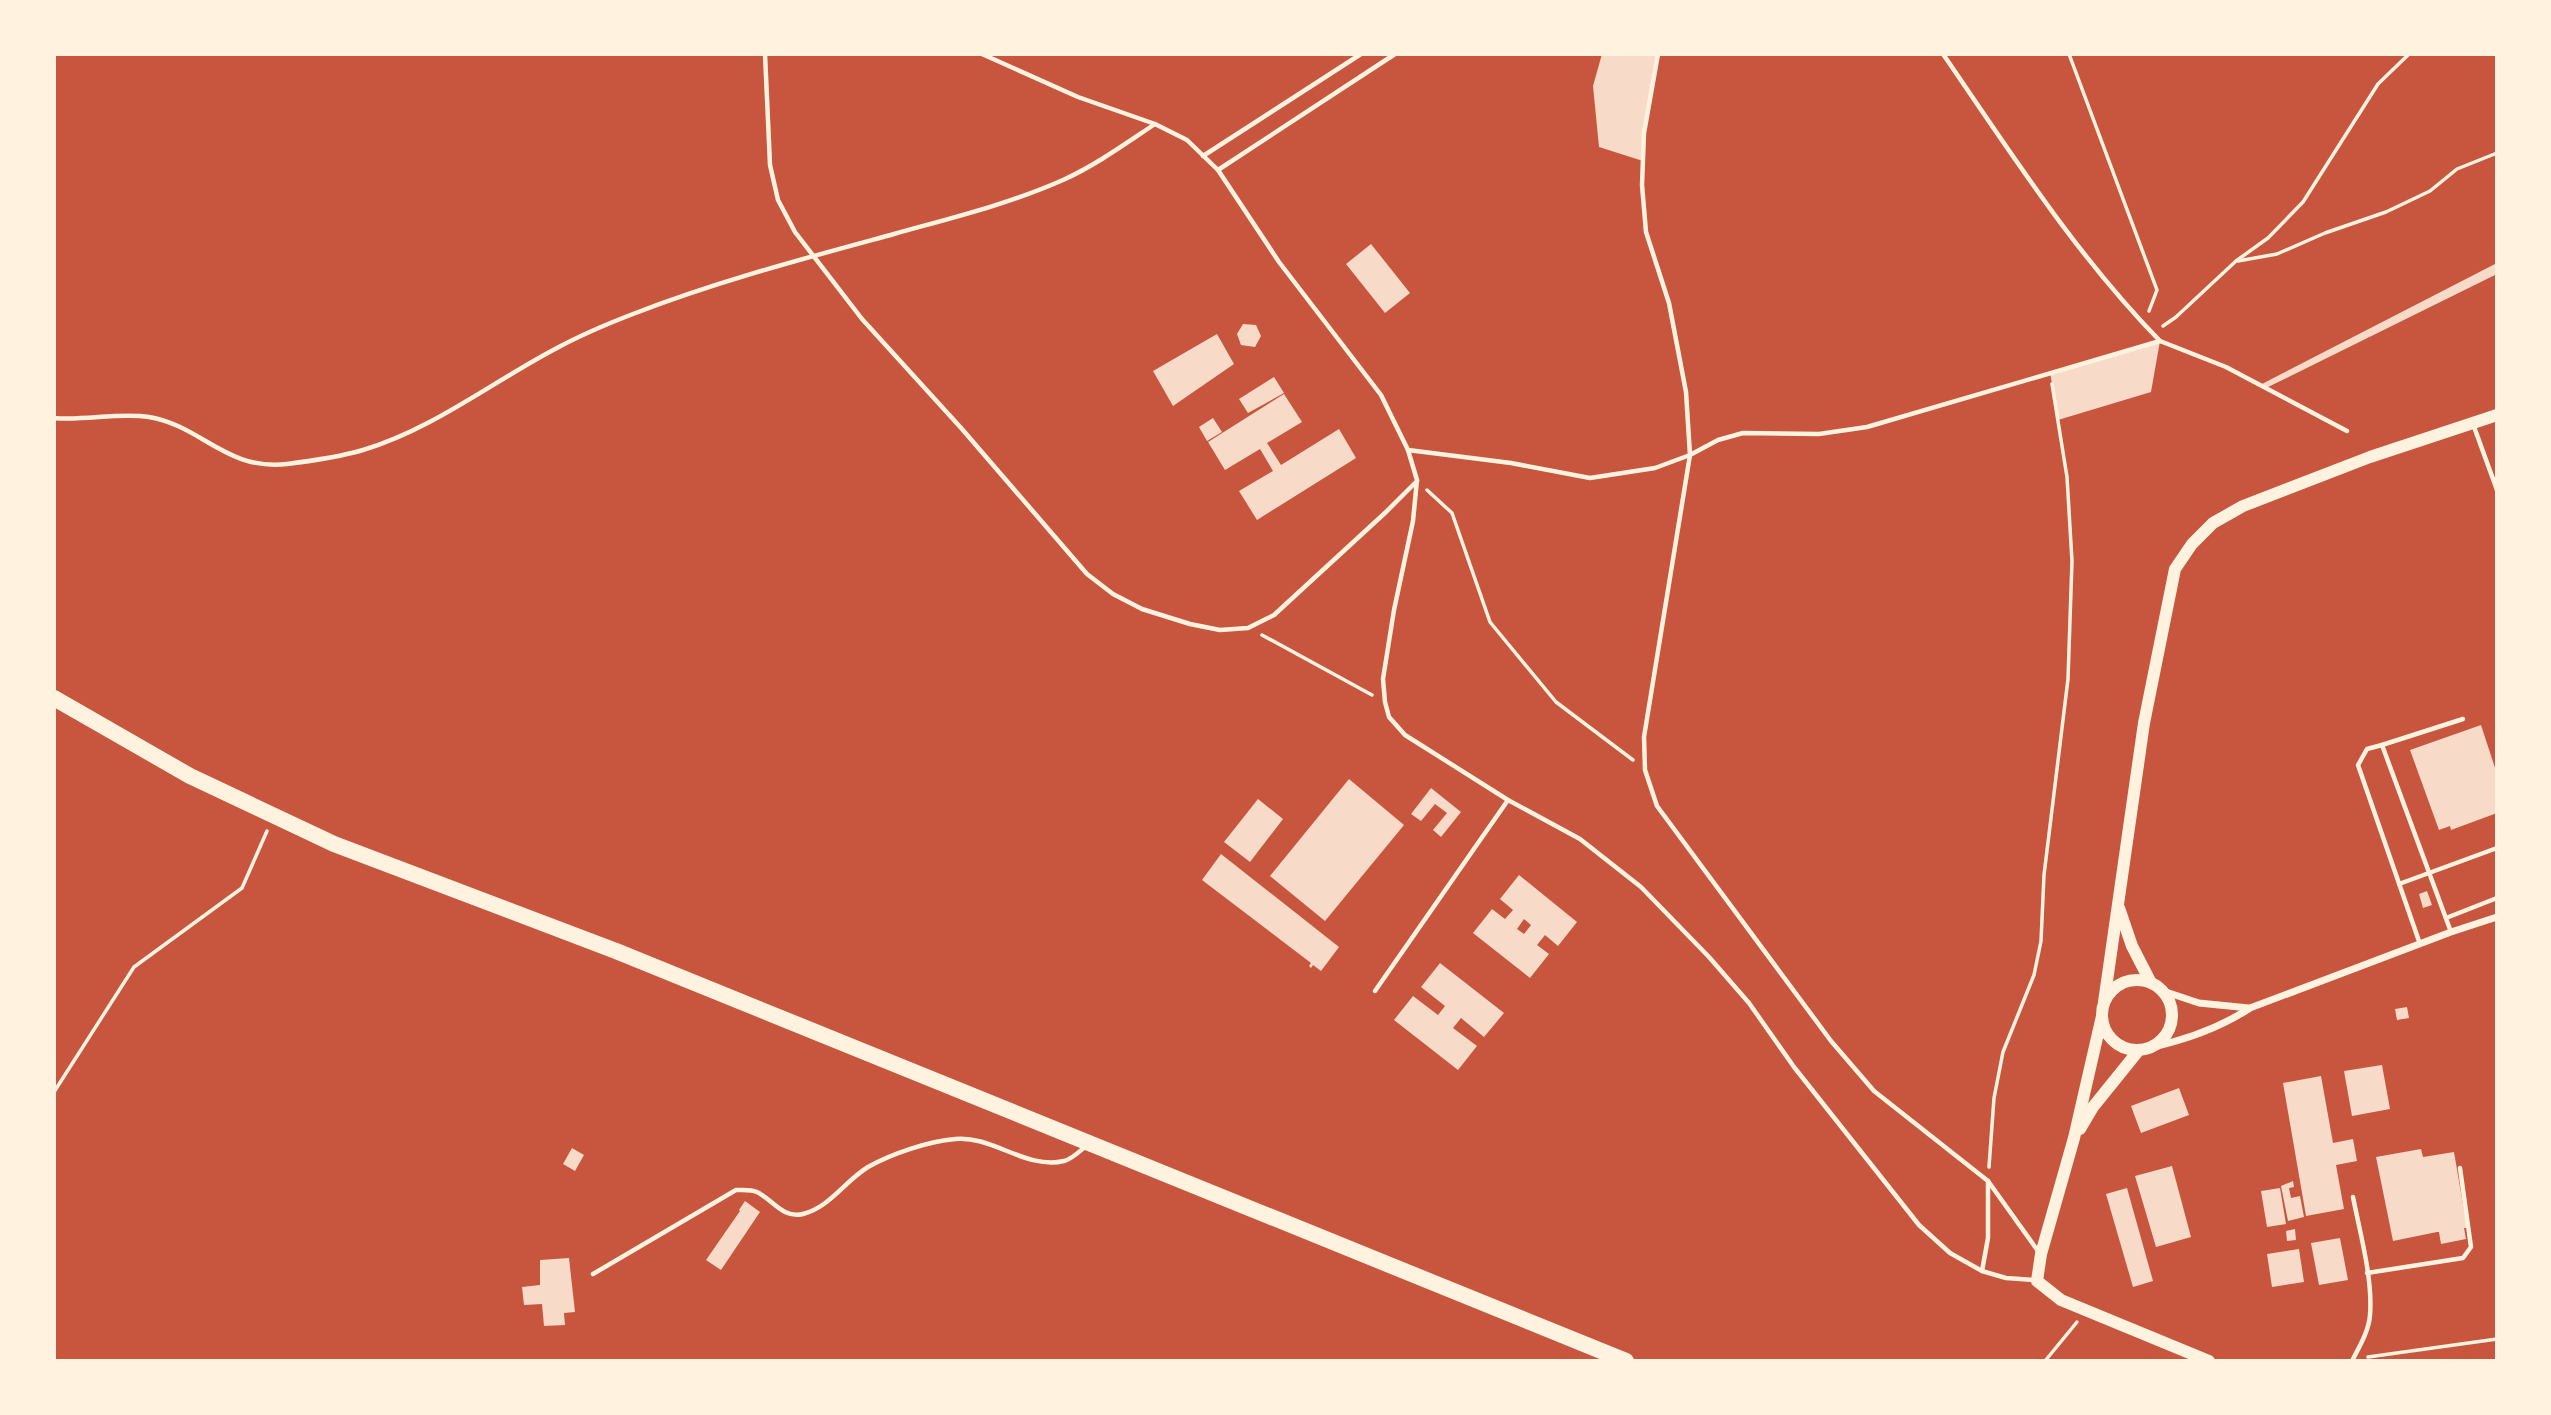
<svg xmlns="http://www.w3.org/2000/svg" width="2551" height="1415" viewBox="0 0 2551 1415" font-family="'Fira Sans',sans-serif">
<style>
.building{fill:#f7dbc8;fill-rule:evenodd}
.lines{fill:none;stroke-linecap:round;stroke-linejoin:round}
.path{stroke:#fff3e0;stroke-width:3.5}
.service{stroke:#fff3e0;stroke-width:4.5}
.minor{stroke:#fff3e0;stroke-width:7}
.tertiary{stroke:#fff3e0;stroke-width:12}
.primary{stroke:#fff3e0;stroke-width:16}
</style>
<rect width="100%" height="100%" fill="#c8553d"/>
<!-- building -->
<g class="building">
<path d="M 1602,54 L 1658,54 L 1644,133 L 1643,161 L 1599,147 L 1593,86 Z"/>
<path d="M 1371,244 L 1410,293 L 1385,313 L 1346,264 Z"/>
<path d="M 2497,263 L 2497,274 L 2266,388 L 2260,385 Z"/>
<path d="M 1243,324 L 1256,325 L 1261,336 L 1255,347 L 1241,345 L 1237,334 Z"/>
<path d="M 1217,334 L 1234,364 L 1173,406 L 1153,371 Z"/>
<path d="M 2160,341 L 2151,392 L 2058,420 L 2050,372 Z"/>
<path d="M 1274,377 L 1284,393 L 1248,413 L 1239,399 Z"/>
<path d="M 1284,394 L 1302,422 L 1267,443 L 1281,465 L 1339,429 L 1356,458 L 1257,520 L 1239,491 L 1273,471 L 1260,449 L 1225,470 L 1208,442 Z"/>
<path d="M 1213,418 L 1222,432 L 1207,441 L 1199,427 Z"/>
<path d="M 2481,725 L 2497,774 L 2497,813 L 2451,830 L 2450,826 L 2439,830 L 2410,750 Z"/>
<path d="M 1349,779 L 1404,825 L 1325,921 L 1270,876 Z"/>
<path d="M 1431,788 L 1461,812 L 1441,837 L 1433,830 L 1447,813 L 1435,804 L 1421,821 L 1411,814 Z"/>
<path d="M 1258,799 L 1283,819 L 1250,862 L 1224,842 Z"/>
<path d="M 1221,854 L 1339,947 L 1321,971 L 1313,965 L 1311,968 L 1309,966 L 1311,963 L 1202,880 Z"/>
<path d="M 1519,875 L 1577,922 L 1558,946 L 1545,935 L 1537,945 L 1549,954 L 1530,978 L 1473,933 L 1492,909 L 1505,919 L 1513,910 L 1500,899 ZM 1524,919 L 1531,925 L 1524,934 L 1517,929 Z"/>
<path d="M 2427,891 L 2432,905 L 2423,908 L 2419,894 Z"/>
<path d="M 1440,963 L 1504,1013 L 1484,1037 L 1461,1018 L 1453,1028 L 1477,1046 L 1458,1070 L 1394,1020 L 1413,996 L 1438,1015 L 1445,1006 L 1421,987 Z"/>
<path d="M 2407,1007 L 2409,1018 L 2397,1020 L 2395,1009 Z"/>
<path d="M 2382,1065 L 2390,1109 L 2352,1116 L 2344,1071 Z"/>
<path d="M 2321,1076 L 2333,1143 L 2353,1139 L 2357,1161 L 2336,1165 L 2344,1209 L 2306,1216 L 2283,1083 Z"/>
<path d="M 2179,1088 L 2189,1115 L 2141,1133 L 2131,1106 Z"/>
<path d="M 572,1148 L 584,1155 L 575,1171 L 563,1164 Z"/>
<path d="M 2421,1149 L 2423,1157 L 2454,1152 L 2467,1228 L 2464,1228 L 2466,1239 L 2441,1244 L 2439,1232 L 2437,1232 L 2393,1241 L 2376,1157 Z"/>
<path d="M 2172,1166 L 2191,1237 L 2156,1247 L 2135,1176 Z"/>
<path d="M 2293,1181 L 2294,1187 L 2289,1188 L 2291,1198 L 2300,1196 L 2304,1217 L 2288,1221 L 2281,1186 Z"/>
<path d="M 2127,1188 L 2153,1281 L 2133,1287 L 2106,1194 Z"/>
<path d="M 2280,1188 L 2286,1224 L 2267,1227 L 2261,1191 Z"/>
<path d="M 745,1201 L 760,1212 L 721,1270 L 706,1260 L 740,1211 L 739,1210 Z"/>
<path d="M 2295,1229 L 2296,1240 L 2287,1241 L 2286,1231 Z"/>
<path d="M 2340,1238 L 2348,1280 L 2319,1285 L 2311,1243 Z"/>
<path d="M 2299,1249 L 2304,1282 L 2272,1287 L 2267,1254 Z"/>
<path d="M 569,1258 L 575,1312 L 564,1313 L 565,1325 L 544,1326 L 542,1304 L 524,1305 L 522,1287 L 540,1285 L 540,1260 Z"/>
</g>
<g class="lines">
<!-- path -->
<g class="path">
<path d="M 2069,54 L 2157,290 L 2149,311"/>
<path d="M 2238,261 L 2277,254 L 2325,233 L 2386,212 L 2430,191 L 2457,169 L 2497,153"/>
<path d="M 2163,326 L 2176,317 L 2236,261 L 2268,238 L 2303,202 L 2378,84 L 2409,54"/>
<path d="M 1427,490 L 1452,513 L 1490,622 L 1556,702 L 1633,760"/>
<path d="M 1262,635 L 1372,695"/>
<path d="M 54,1092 L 134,967 L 242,888 L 267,831"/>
<path d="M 1989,1167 L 1994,1098 L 2003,1052 L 2034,975 L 2041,941 L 2044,875 L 2068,679 L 2072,561 L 2067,477 L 2052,384"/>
<path d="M 2368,1357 L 2497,1339"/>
<path d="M 2045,1361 L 2077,1322"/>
</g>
<!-- service -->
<g class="service">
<path d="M 765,54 L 770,165 L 778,200 L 795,232 L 862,319 L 962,429 L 1087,574 L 1113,594 L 1142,609 L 1190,624 L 1220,630 L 1248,628 L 1274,615 L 1386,512 L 1417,481"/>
<path d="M 982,54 L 1078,97 L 1155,124 L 1187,140 L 1218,170 L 1279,262 L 1381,395 L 1408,450 L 1417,480 L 1413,521 L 1394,610 L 1383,679 L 1385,702 L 1389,717 L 1405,735 L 1508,800 L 1580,839 L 1641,887 L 1709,957 L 1749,1003 L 1794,1067 L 1919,1225 L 1950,1253 L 1982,1271 L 2006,1278 L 2034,1280"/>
<path d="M 1658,54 L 1644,133 L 1642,185 L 1646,232 L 1669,303 L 1686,392 L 1690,455 L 1644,737 L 1645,770 L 1657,806 L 1831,1041 L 1874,1091 L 1988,1181 L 1988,1238 L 1982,1271"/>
<path d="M 1943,54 C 2011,153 2076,255 2160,341"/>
<path d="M 1203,156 L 1361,54"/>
<path d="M 1218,170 L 1395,54"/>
<path d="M 54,418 C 85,421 119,412 149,417 C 202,426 226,471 287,464 C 311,461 339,457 363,450 C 433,429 492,382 557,348 C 581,335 607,324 633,314 C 718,281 806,258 894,234 C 951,218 1009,204 1063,180 C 1096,165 1125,144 1155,124"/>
<path d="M 2473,424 L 2497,490"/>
<path d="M 1408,450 L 1511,463 L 1590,478 L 1655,468 L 1690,455 L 1718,440 L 1743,433 L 1819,434 L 1867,427 L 2160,341 L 2226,367 L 2347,431"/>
<path d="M 2382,745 L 2463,719"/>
<path d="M 2399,884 L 2497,848"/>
<path d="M 2446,918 L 2497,898"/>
<path d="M 2420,944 L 2358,765 L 2367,749 L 2382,745 L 2451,932"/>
<path d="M 1375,991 L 1508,800"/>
<path d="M 1988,1181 L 2038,1251"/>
<path d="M 2367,1273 L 2463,1258 L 2471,1247 L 2460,1168"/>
<path d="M 593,1274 L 736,1190 C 743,1190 750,1189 757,1192 C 773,1200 783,1219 803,1214 C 830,1207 845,1181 868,1167 C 891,1154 929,1141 955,1139 C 992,1135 1026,1170 1064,1161 C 1072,1159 1080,1151 1086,1146"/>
<path d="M 2352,1361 C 2359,1347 2369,1331 2370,1315 C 2373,1279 2360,1233 2353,1197"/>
</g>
<!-- minor -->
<g class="minor">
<path d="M 2163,991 L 2199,1003 L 2249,1008"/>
<path d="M 2153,1047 C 2188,1039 2220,1028 2250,1008 L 2451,932 L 2497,917"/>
</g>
<!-- tertiary -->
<g class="tertiary">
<path d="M 2119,908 L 2132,946 L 2151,983"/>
<circle cx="2137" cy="1015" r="35"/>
<path d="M 2104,1002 L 2144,723 L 2175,569 L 2192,544 L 2213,523 L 2243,506 L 2370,457 L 2497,415"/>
<path d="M 2102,1016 L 2074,1138 L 2041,1254 L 2037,1281 L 2061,1300 L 2209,1361"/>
<path d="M 2080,1129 L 2093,1107 L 2139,1050"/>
</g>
<!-- primary -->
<path class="primary" d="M 54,698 L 190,776 L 334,844 L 616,951 L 1626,1361"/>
</g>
<!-- border -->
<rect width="2551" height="1415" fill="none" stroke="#fff3e0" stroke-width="112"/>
</svg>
